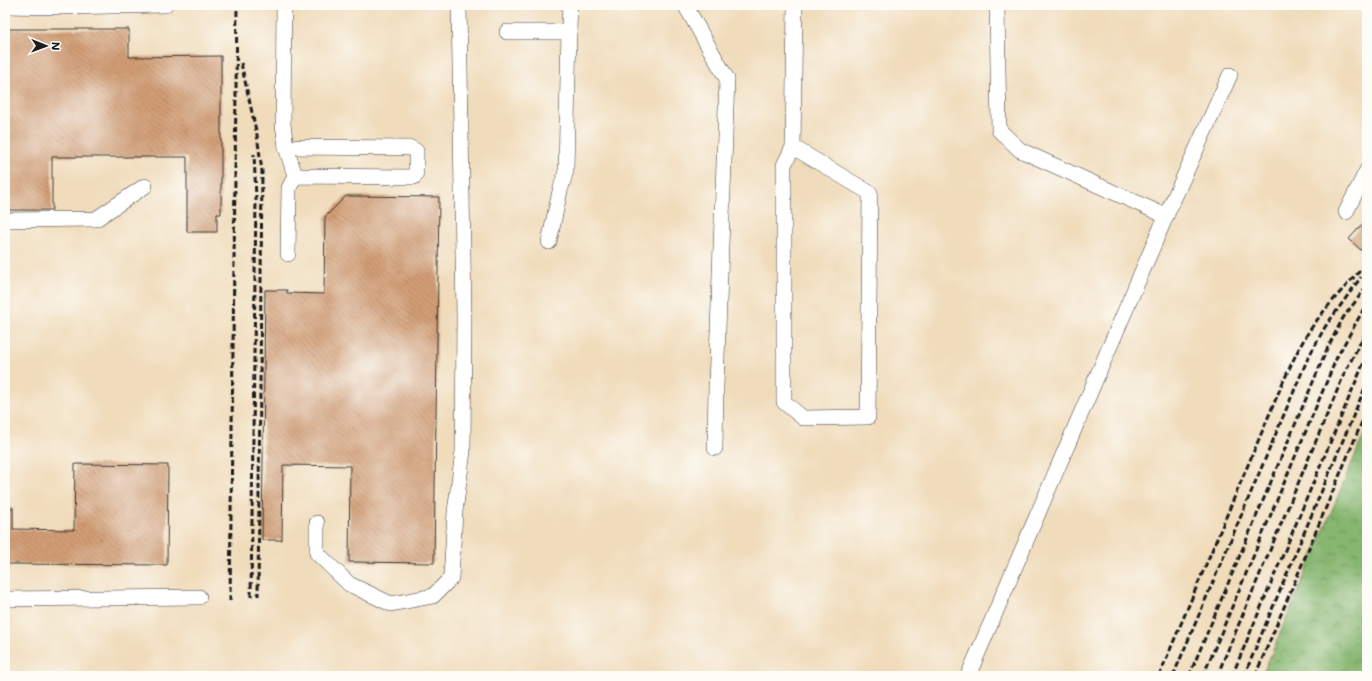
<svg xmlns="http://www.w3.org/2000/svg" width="1372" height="681" viewBox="0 0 1372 681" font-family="'Shantell Sans',sans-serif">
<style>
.forest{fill:url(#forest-crowns);stroke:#516946}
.building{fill:url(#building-back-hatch)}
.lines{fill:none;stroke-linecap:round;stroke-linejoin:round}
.minor-casing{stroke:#3c3934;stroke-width:16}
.minor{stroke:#fff;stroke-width:15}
.rail{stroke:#1c1c1c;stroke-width:3;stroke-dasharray:6 3;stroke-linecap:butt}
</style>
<defs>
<pattern id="forest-crowns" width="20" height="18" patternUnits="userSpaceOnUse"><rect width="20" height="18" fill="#86b66f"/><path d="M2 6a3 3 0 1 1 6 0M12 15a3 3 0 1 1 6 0" fill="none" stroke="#6d935a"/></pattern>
<pattern id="building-back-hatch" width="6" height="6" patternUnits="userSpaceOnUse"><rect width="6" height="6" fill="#d19d75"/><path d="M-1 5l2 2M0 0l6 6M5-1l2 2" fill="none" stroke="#a97f5f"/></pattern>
</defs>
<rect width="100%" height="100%" fill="#fdfcf7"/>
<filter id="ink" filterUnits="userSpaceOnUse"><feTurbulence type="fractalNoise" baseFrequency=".025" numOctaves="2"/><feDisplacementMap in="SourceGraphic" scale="8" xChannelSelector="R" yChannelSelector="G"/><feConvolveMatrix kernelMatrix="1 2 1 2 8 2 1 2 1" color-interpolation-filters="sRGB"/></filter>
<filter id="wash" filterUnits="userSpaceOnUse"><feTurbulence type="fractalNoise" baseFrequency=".012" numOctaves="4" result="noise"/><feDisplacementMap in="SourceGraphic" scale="16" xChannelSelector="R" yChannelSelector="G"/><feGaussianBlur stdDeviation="0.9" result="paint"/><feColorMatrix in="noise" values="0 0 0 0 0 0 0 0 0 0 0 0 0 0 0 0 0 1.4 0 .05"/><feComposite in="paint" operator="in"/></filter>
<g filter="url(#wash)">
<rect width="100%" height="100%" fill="#f0dcbb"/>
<!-- forest -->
<path class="forest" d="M 1367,427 L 1367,676 L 1262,676 Z"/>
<g id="blocks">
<!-- building -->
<g class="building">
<path d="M 5,29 L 129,29 L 129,57 L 221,56 L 221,214 L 217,214 L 217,232 L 187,232 L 187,157 L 52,157 L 52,210 L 5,210 Z"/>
<path d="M 346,196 L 439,197 L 434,563 L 349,562 L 350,466 L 283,465 L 282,540 L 262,540 L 265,290 L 287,290 L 287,293 L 324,294 L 325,217 Z"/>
<path d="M 1367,219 L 1367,243 L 1361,250 L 1349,239 Z"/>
<path d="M 75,464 L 168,465 L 167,565 L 5,564 L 5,508 L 13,508 L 13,529 L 74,530 Z"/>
</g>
</g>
</g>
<g filter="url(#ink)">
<use href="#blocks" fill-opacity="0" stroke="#3c3934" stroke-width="1"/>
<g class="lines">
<defs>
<g id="minor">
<path d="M 284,5 L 283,124 L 286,147 L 411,148 L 416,151 L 416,173 L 414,177 L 295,176 L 289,188 L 288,254"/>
<path d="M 685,5 L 727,79 L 716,386 L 715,448"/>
<path d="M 5,6 L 60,7 L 165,5"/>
<path d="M 507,32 L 563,32 L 567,31 L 569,29 L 570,5"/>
<path d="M 286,147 L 295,176"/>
<path d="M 793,147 L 870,193 L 868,417 L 803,418 L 784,402 L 784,165 L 793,147 L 795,5"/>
<path d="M 1346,212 L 1367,170"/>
<path d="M 1166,216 L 1230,75"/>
<path d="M 5,220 L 96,219 L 145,186"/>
<path d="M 549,242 L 560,191 L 566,171 L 569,29"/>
<path d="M 317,523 L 317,553 L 349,584 L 391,604 L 433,596 L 451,578 L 455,512 L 463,451 L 464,316 L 459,5"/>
<path d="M 5,599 L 199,597"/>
<path d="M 968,676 L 1166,216 L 1020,150 L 999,130 L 997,5"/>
</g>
</defs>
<!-- minor casing -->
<use href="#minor" class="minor-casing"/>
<!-- minor -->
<use href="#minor" class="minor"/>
<!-- rail -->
<g class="rail">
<path d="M 241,63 L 257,135 L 262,171 L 258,596"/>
<path d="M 251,597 L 256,198 L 254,154"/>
<path d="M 230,601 L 237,5"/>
<path d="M 1159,676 L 1283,382 C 1292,363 1300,344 1312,327 C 1328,304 1348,284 1367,263"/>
<path d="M 1173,676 L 1308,358 L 1325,327 L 1361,277"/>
<path d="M 1189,676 L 1327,349 L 1343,318 L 1367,286"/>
<path d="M 1203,676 L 1337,357 L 1367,303"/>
<path d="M 1217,676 L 1345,372 L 1367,330"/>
<path d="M 1232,676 L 1367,355"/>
<path d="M 1244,676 L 1367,383"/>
<path d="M 1255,676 L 1367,410"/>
</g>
</g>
</g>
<!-- margin -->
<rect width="1372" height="681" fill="none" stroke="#fdfcf7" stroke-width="20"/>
<!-- north arrow -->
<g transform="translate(46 46) rotate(91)" stroke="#fdfcf7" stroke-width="3" paint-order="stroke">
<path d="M0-3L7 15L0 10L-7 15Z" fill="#1c1c1c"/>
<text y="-6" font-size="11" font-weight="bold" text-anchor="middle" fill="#1c1c1c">N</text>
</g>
</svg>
